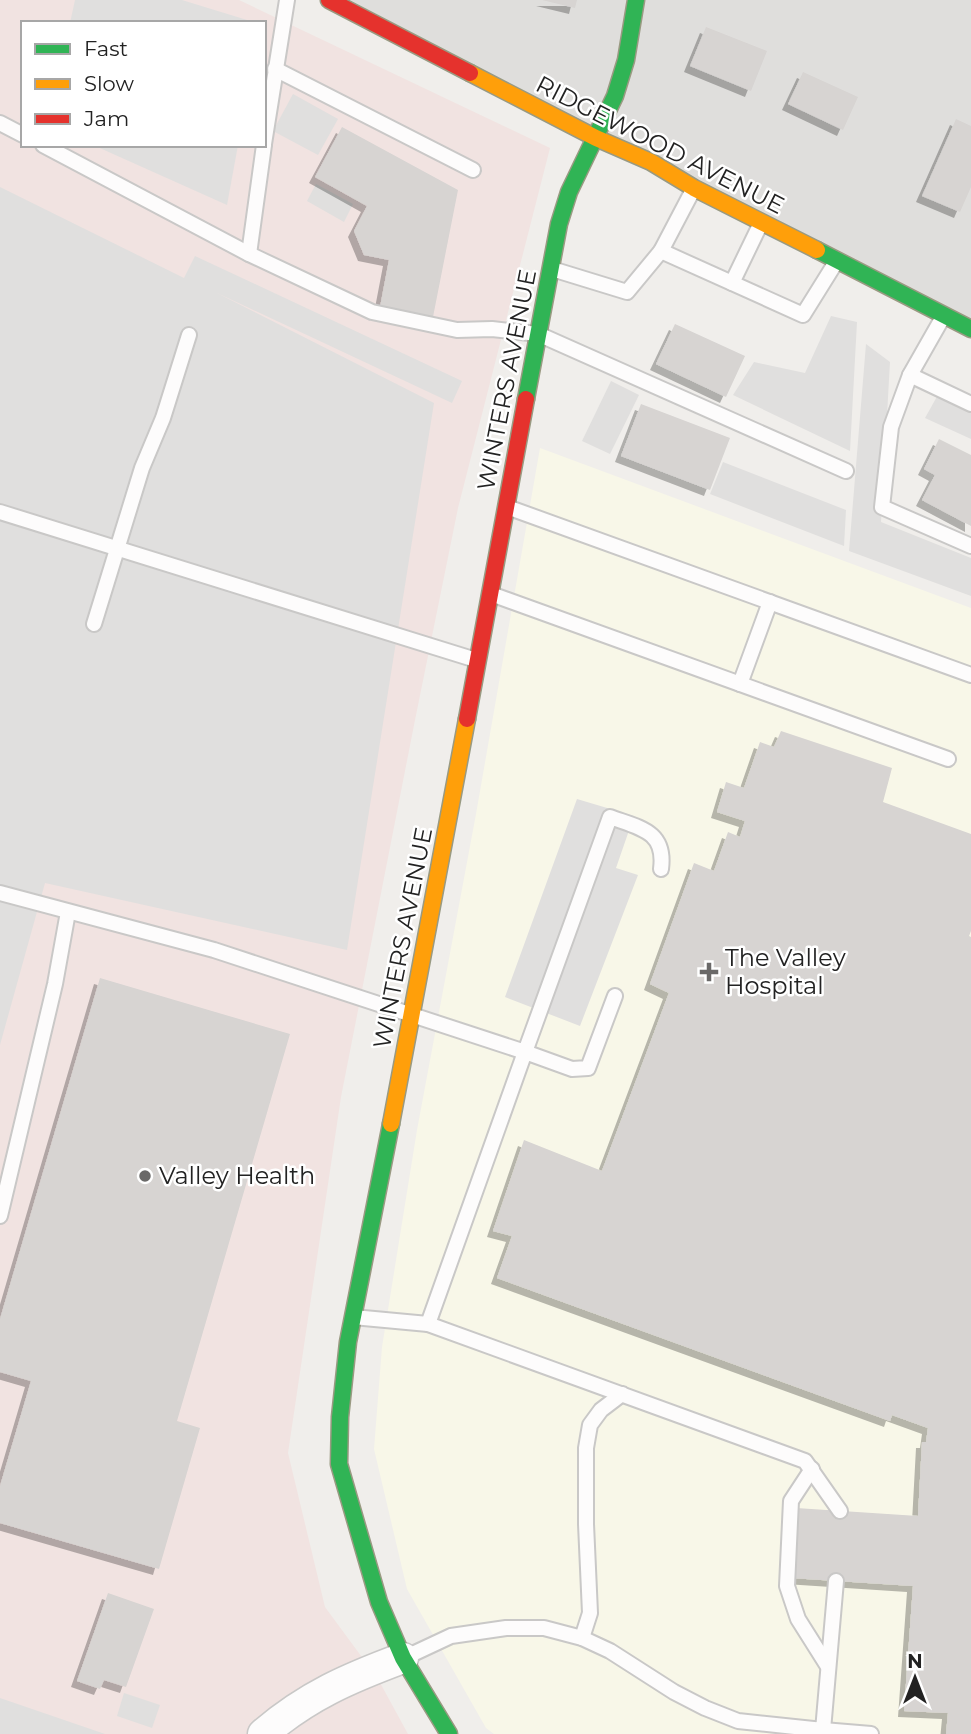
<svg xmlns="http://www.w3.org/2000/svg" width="971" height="1734" viewBox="0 0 971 1734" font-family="Montserrat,sans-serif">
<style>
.residential{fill:#dfdedc}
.commercial{fill:#f1e3e1;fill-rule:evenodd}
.education{fill:#f8f7e8}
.parking{fill:#e0dfde}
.building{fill:#d7d4d2;filter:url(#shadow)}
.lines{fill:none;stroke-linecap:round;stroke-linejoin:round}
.lane-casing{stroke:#c9c8c7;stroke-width:18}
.street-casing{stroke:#c9c8c7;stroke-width:33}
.fast-casing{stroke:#999a82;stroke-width:19}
.slow-casing{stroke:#999a82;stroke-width:19}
.jam-casing{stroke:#999a82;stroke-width:19}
.lane{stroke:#fdfcfc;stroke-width:14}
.street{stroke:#fdfcfc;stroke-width:30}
.fast{stroke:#30b455;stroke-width:16}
.slow{stroke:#ff9f0a;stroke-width:16}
.jam{stroke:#e5322d;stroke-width:16}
.poi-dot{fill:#6a6968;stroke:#fff;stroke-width:2.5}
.labels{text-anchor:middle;stroke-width:5;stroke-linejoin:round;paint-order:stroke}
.street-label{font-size:24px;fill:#222;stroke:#fff}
.poi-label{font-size:24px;fill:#222;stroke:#fff;text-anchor:start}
</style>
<defs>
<filter id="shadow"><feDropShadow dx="-6" dy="6" stdDeviation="0" flood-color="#0004"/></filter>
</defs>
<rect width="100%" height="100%" fill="#f0eeeb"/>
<!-- residential -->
<path class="residential" d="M 350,0 L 971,0 L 971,329 Z"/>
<!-- commercial -->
<path class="commercial" d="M 0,0 L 239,0 L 550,148 L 458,508 L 415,720 L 341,1097 L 288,1453 L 325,1607 L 378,1679 L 408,1734 L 0,1734 ZM 23,23 L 264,23 L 264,145 L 23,145 Z"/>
<!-- education -->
<path class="education" d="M 540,448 L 971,608 L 971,1734 L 494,1734 L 486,1728 L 407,1589 L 374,1449 L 382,1347 L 417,1130 L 476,814 Z"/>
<!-- parking -->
<g class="parking">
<path d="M 75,0 L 182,0 L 257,23 L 70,23 Z"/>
<path d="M 293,94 L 338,119 L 318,155 L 273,131 Z"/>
<path d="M 93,145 L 238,145 L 227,205 Z"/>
<path d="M 316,184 L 353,204 L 344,222 L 307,201 Z"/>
<path d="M 0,187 L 184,278 L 195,256 L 462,381 L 452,403 L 217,293 L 434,403 L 347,950 L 45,883 L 0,1045 Z"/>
<path d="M 831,316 L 857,322 L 850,451 L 733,395 L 754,362 L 805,373 Z"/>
<path d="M 866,344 L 890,362 L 881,522 L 971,558 L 971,596 L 849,551 Z"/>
<path d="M 611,381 L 639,395 L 610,454 L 582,441 Z"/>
<path d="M 939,393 L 971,409 L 971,439 L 925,418 Z"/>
<path d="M 723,462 L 846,510 L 844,546 L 710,494 Z"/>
<path d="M 577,799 L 634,816 L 616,868 L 638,875 L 580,1026 L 505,997 Z"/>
<path d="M 124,1693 L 160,1705 L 152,1728 L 117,1716 Z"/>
<path d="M 0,1698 L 105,1734 L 0,1734 Z"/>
</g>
<!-- building -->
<g class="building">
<path d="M 542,0 L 577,0 L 575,8 Z"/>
<path d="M 706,27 L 767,51 L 751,91 L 690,66 Z"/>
<path d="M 803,72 L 858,97 L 843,130 L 788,104 Z"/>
<path d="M 956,119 L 971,126 L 971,187 L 960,212 L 922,196 Z"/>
<path d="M 342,127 L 458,190 L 433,317 L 380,307 L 389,260 L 364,255 L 354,231 L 367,206 L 315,177 Z"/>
<path d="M 675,324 L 745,356 L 726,397 L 656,364 Z"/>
<path d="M 641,404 L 730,438 L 710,490 L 621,456 Z"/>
<path d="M 939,439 L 971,455 L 971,526 L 922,500 L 935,475 L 924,469 Z"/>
<path d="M 781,731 L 892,768 L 883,802 L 971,834 L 971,931 L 969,936 L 971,937 L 971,1734 L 946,1734 L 948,1713 L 904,1711 L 913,1586 L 791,1578 L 796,1508 L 918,1516 L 922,1442 L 926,1442 L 928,1428 L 892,1415 L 890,1421 L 497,1278 L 512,1236 L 493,1231 L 524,1140 L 602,1171 L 669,993 L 650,984 L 694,863 L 714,871 L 728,832 L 740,837 L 745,821 L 717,812 L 726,782 L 744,788 L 760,742 L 774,747 Z"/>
<path d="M 100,978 L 290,1034 L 177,1421 L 200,1428 L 159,1569 L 0,1523 L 0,1486 L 31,1381 L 0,1372 L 0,1319 Z"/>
<path d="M 108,1593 L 154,1609 L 126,1687 L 104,1680 L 100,1689 L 77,1681 Z"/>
</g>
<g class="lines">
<defs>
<g id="lane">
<path d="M 275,69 L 473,170"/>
<path d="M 0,123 L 23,135"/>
<path d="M 264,144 L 287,0"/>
<path d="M 43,145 L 249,254 L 372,312 L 457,330 L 492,329 L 538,334 L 846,471"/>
<path d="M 661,251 L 693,190"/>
<path d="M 249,254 L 264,145"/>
<path d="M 552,269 L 627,292 L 661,251 L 803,315 L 836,262"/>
<path d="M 732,283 L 760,225"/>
<path d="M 943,317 L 910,375 L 891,427 L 882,507 L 971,546"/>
<path d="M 910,375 L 971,404"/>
<path d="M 507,507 L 971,675"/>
<path d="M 0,512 L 476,660"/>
<path d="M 491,594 L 948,759"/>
<path d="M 94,624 L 142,468 L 163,418 L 189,335"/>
<path d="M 740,684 L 770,602"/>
<path d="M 0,893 L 214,950 L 525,1052 L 610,817 C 640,828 666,831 661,869"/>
<path d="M 0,1216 L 55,984 L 68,912"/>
<path d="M 353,1317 L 428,1324 L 805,1461 L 840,1511"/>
<path d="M 428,1324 L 525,1052 L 572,1069 L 588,1068 L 615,996"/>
<path d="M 812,1469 L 791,1501 L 787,1586 L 798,1619 L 827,1665"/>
<path d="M 582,1638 L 590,1613 L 586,1524 L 586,1448 L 590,1425 L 601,1410 L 622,1394"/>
<path d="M 404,1658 L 451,1636 L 506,1628 L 544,1628 L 582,1638 L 610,1651 L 674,1692 L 705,1708 L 738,1721 L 823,1730 L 836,1581"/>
<path d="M 823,1730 L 871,1734"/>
</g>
<path id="street" d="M 263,1734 C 307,1696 349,1678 403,1658"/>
<g id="fast">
<path d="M 817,250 L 971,329"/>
<path d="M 526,399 L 559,224 L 569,192 L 615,96 L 626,60 L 636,0"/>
<path d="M 391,1124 L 348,1342 L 340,1417 L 339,1464 L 379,1602 L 403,1658 L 449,1734"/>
</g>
<g id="slow">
<path d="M 470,73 L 596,138 L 651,162 L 694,188 L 817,250"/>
<path d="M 391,1124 L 467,719"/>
</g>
<g id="jam">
<path d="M 329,0 L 470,73"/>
<path d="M 467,719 L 526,399"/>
</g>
</defs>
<!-- lane casing -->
<use href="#lane" class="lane-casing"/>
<!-- street casing -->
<use href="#street" class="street-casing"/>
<!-- fast casing -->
<use href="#fast" class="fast-casing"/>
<!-- slow casing -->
<use href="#slow" class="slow-casing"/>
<!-- jam casing -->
<use href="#jam" class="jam-casing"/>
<!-- lane -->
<use href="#lane" class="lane"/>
<!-- street -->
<use href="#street" class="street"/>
<!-- fast -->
<use href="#fast" class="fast"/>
<!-- slow -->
<use href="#slow" class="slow"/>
<!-- jam -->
<use href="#jam" class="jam"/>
</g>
<!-- markers -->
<g class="poi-dot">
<path d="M705.5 961.5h7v7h7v7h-7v7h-7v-7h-7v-7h7z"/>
<circle cx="145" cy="1176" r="7"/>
</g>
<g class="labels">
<!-- street labels -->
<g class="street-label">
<text transform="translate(660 145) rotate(27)" y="8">RIDGEWOOD AVENUE</text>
<text transform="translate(507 380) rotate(-79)" y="8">WINTERS AVENUE</text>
<text transform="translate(403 938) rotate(-79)" y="8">WINTERS AVENUE</text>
</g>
<!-- poi labels -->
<g class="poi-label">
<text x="725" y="966">The Valley<tspan x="725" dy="28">Hospital</tspan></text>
<text x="159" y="1184">Valley Health</text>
</g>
</g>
<!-- legend -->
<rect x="21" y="21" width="245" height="126" fill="#ffffff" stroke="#a7a7a7" stroke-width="2"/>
<rect x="35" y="44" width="35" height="10" fill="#30b455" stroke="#a7a7a7" stroke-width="2"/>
<text x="84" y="56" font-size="21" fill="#222222">Fast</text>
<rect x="35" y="79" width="35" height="10" fill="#ff9f0a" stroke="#a7a7a7" stroke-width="2"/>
<text x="84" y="91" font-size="21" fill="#222222">Slow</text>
<rect x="35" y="114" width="35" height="10" fill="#e5322d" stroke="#a7a7a7" stroke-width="2"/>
<text x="84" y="126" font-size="21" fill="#222222">Jam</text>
<!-- north arrow -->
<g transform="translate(915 1678)" stroke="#ffffff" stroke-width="5" paint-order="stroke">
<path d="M0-5L12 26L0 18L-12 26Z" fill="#222222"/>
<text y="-10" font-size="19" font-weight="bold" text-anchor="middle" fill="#222222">N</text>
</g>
</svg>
